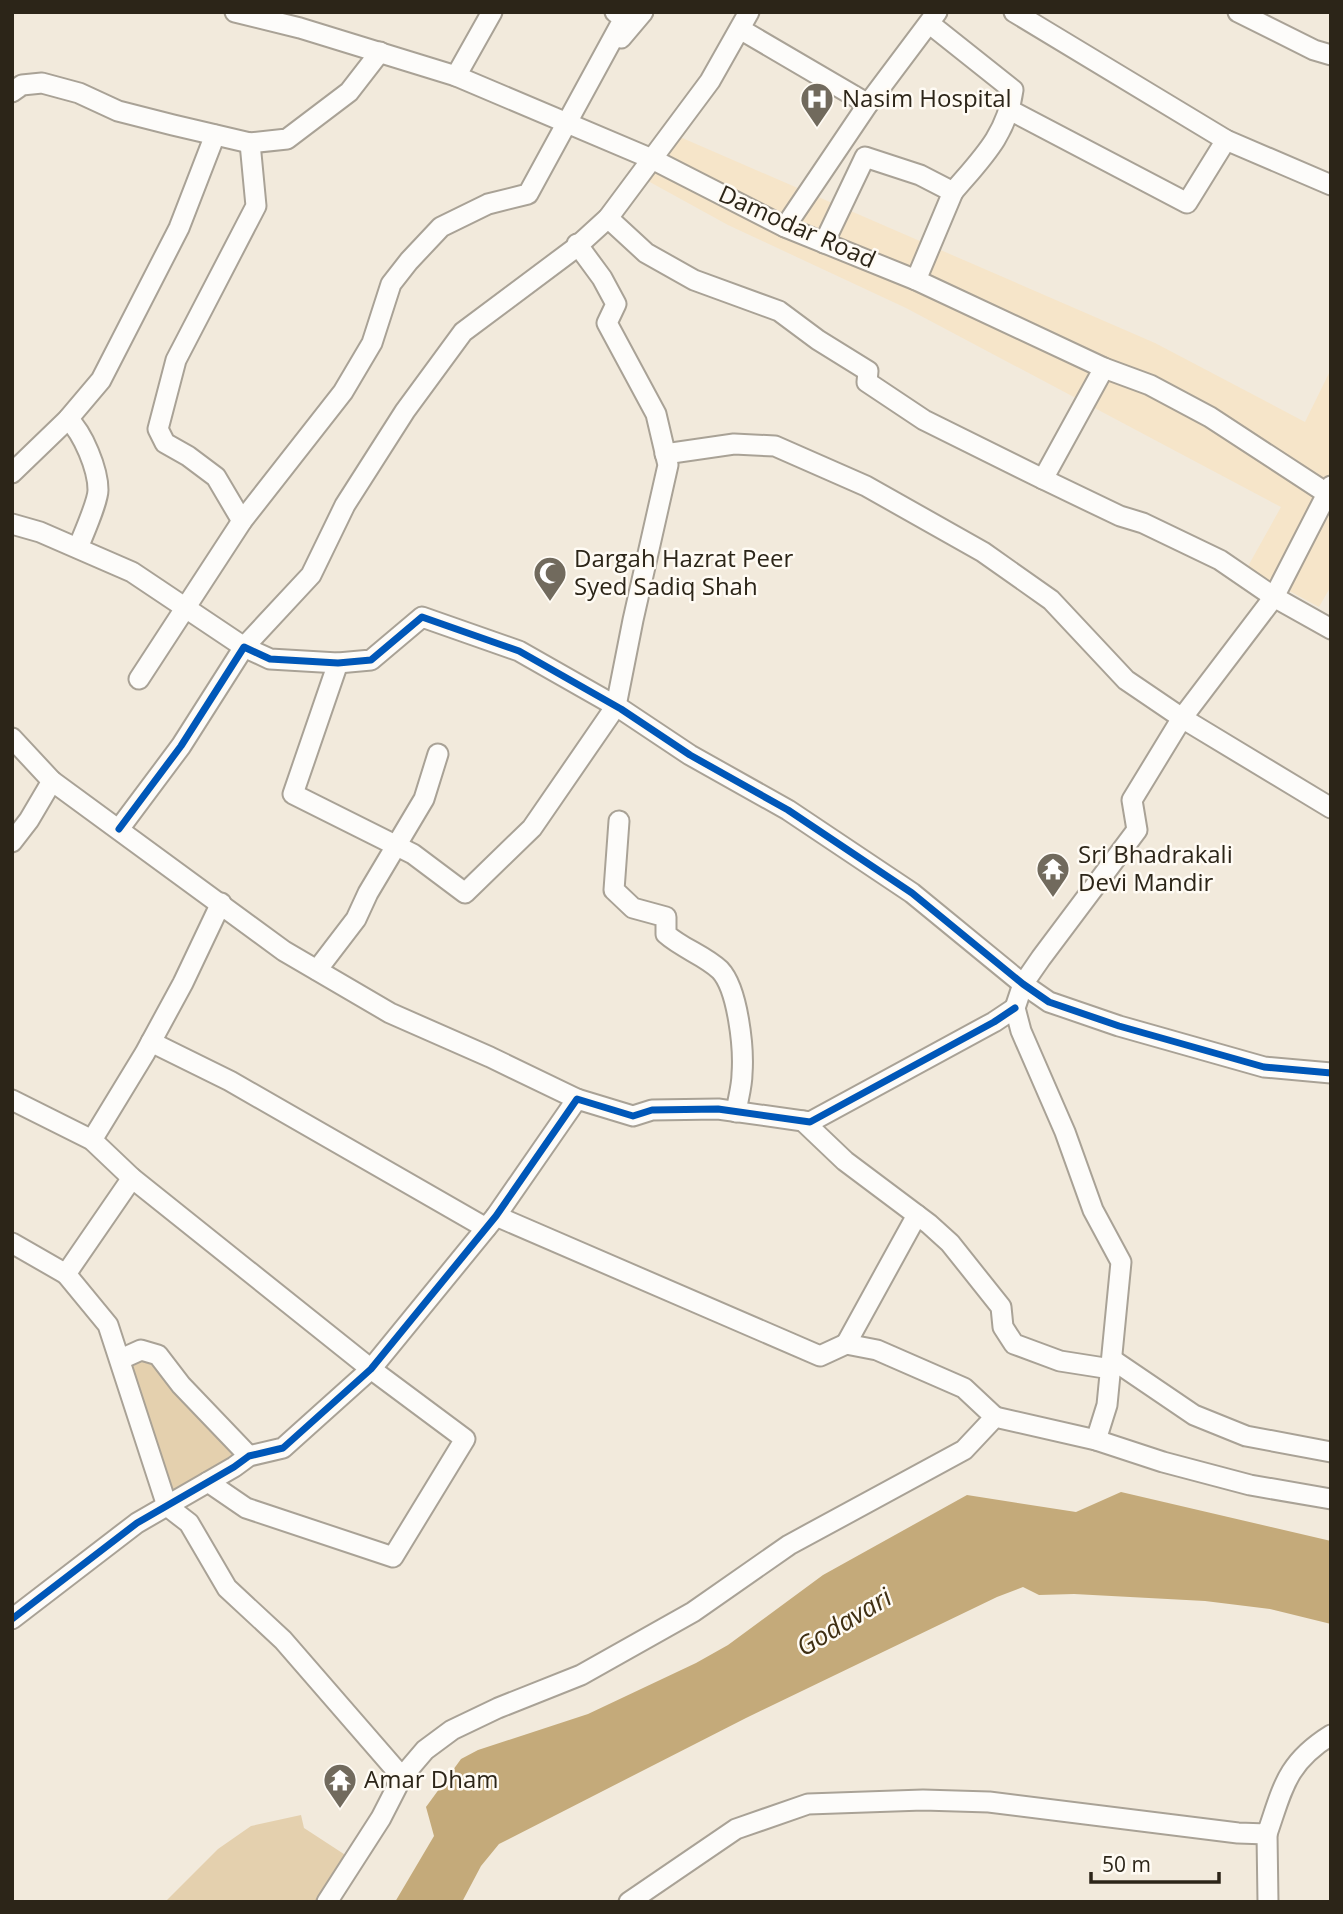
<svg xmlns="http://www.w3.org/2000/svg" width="1343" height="1914" viewBox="0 0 1343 1914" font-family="'Open Sans',sans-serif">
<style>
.built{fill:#f6e5c9}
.green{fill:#e4d0ae}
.water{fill:#c4aa7a}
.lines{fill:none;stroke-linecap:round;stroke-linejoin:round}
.minor-casing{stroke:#a9a296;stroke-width:23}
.minor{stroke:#fdfcfa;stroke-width:19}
.cycleway-casing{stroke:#fffbf4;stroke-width:11}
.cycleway{stroke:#0057b8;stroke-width:7}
.labels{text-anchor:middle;stroke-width:5;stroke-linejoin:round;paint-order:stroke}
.poi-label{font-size:24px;fill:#2c2518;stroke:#fffbf4;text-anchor:start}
.street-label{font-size:24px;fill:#2c2518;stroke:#fffbf4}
.water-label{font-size:26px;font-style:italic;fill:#3f2f13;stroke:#fffbf4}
</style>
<rect width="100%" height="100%" fill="#f2eadc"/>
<!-- built -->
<path class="built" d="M 680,137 L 1155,343 L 1305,422 L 1331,369 L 1331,586 L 1319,607 L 1247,568 L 1281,507 L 906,308 L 728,225 L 648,181 Z"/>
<!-- green -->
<g class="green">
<path d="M 141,1354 L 157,1361 L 242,1455 L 171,1499 L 125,1363 Z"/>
<path d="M 301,1815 L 304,1828 L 350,1858 L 321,1902 L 165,1902 L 218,1849 L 251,1826 Z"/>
</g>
<!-- water -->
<path class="water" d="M 1121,1492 L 1331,1541 L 1331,1624 L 1270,1609 L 1205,1601 L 1074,1594 L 1039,1595 L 1023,1587 L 997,1597 L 746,1718 L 499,1844 L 481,1866 L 462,1902 L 395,1902 L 434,1836 L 426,1807 L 461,1759 L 478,1750 L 588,1714 L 696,1663 L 728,1645 L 823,1575 L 967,1495 L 1076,1512 Z"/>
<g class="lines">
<defs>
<g id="minor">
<path d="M 235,12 L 300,28 L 456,76 L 652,159 L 785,227 L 916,280 L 1104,368 L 1150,385 L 1210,417 L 1331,496"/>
<path d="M 1014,12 L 1226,140 L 1331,185"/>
<path d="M 1238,12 L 1314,50 L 1331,55"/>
<path d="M 930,24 L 1013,90 C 1007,135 981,159 953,192"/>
<path d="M 740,29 L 868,104"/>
<path d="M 621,38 L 643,12"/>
<path d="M 456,76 L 492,12"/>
<path d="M 12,92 L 22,85 L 42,83 L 79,93 L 118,111 L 173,125 L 250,143 L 287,139 L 349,92 L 380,52"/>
<path d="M 1010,110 L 1187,203 L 1226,140"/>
<path d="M 608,218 L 646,253 L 694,280 L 779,311 L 818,340 L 868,371 L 867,382 L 924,420 L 1043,479 L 1104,368"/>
<path d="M 785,227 L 868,104 L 937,12"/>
<path d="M 824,243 L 865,157 L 920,175 L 953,192 L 916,280"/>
<path d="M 68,419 C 83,433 98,469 98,490 C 98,502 83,535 78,548"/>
<path d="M 665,454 L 734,444 L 775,446 L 866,486 L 983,552 L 1051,600 L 1126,680 L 1182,718 L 1331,808"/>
<path d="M 12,473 L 68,419 L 101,380 L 179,228 L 215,135"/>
<path d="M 1043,479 L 1120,516 L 1143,523 L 1220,560 L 1274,597 L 1331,629"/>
<path d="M 242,521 L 216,477 L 188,456 L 165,443 L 158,429 L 176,360 L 256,206 L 250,143"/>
<path d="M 12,524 L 40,532 L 132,572 L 244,647 L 311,575 L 345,505 L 405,411 L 463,332 L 574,249 L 608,218 L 710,81 L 749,12"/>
<path d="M 338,663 L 293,794 L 413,854 L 465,893 L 532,828 L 616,706 L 633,620 L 668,465 L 656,414 L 607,323 L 616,304 L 602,278 L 577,244"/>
<path d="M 139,679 L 242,521 L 343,392 L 372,343 L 391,284 L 409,261 L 441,227 L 488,204 L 528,194 L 624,18 L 615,12"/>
<path d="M 12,738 L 52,781 L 284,951 L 390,1013 L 490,1057 L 577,1099"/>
<path d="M 619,821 L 614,890 L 633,908 L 666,917 L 666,934 C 683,949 704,955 720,970 C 738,989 744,1048 742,1074 C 742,1086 738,1099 736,1112"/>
<path d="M 119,829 L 181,746 L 244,647 L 270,659 L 338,663 L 371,660 L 422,617 L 519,651 L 621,709 L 690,755 L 788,810 L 912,893 L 1023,984 L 1049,1002 L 1119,1026 L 1264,1067 L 1331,1073"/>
<path d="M 12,842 L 29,820 L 52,781"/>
<path d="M 317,970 L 356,919 L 368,893 L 424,799 L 438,754"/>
<path d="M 151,1042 L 230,1081 L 486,1228"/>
<path d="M 12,1100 L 92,1140 L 132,1178 L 371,1369 L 465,1439 L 393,1557 L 246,1508 L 208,1482"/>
<path d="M 803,1121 L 845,1161 L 929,1224 L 950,1243 L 1001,1307 L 1003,1327 L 1014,1344 L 1060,1361 L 1111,1369"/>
<path d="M 92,1140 L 145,1053 L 183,983 L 221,903"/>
<path d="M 496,1216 L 820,1356 L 846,1344 L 877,1350 L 964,1388 L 995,1417"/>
<path d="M 12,1243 L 66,1274 L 132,1178"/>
<path d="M 66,1274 L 108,1325 L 167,1506 L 189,1523 L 227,1588 L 283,1640 L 402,1777"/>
<path d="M 846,1344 L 917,1215"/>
<path d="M 121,1359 L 141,1350 L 158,1355 L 181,1385 L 249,1456"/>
<path d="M 1113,1360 L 1194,1415 L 1246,1436 L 1331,1452"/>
<path d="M 1096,1440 L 1107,1405 L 1121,1262 L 1093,1210 L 1065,1132 L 1021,1031 L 1015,1008 L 1023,984 L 1041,958 L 1137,830 L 1132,800 L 1182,718 L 1274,597 L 1331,486"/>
<path d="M 12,1619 L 137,1523 L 234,1467 L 249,1456 L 283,1448 L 371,1369 L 496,1216 L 577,1099 L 633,1116 L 652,1110 L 718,1109 L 810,1122 L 994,1022 L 1015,1008"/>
<path d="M 1267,1834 L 1268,1902"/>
<path d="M 327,1902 L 381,1818 L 402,1777 L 425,1750 L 452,1730 L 498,1708 L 581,1675 L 693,1612 L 789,1545 L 964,1450 L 995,1417 L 1096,1440 L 1163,1462 L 1250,1485 L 1331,1499"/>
<path d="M 629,1902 L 736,1829 L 808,1804 L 923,1800 L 989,1802 L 1238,1833 L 1267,1834 C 1283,1788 1286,1763 1331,1735"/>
</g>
</defs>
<!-- minor casing -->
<use href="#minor" class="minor-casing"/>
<!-- minor -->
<use href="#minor" class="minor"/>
<defs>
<g id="cycleway">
<path d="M 119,829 L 181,746 L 244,647 L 270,659 L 338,663 L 371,660 L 422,617 L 519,651 L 621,709 L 690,755 L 788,810 L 912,893 L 1023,984 L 1049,1002 L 1119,1026 L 1264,1067 L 1331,1073"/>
<path d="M 12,1619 L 137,1523 L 234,1467 L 249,1456 L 283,1448 L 371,1369 L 496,1216 L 577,1099 L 633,1116 L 652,1110 L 718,1109 L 810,1122 L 994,1022 L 1015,1008"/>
</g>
</defs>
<!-- cycleway casing -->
<use href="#cycleway" class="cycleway-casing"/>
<!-- cycleway -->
<use href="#cycleway" class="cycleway"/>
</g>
<!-- icons -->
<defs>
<symbol id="hospital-pin" viewBox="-11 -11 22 30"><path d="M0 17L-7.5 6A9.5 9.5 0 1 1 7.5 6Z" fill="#716a5d" stroke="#fffbf4"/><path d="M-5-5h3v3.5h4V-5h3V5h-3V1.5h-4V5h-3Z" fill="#fff"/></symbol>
<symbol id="mosque-pin" viewBox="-11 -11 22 30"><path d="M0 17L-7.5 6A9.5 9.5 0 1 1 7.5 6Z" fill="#716a5d" stroke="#fffbf4"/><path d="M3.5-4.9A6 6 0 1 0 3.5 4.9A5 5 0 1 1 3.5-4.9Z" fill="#fff"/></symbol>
<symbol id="temple-pin" viewBox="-11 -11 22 30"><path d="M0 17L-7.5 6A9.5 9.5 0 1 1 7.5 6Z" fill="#716a5d" stroke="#fffbf4"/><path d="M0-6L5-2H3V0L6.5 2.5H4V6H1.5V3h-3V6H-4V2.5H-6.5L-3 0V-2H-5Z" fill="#fff"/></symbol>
</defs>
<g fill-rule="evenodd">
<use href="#hospital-pin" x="798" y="80" width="38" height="52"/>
<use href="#mosque-pin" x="531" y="554" width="38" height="52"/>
<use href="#temple-pin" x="1034" y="850" width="38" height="52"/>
<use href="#temple-pin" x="321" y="1761" width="38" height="52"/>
</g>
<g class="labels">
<!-- poi labels -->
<g class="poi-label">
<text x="842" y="107">Nasim Hospital</text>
<text x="574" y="567">Dargah Hazrat Peer<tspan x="574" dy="28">Syed Sadiq Shah</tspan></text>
<text x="1078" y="863">Sri Bhadrakali<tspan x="1078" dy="28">Devi Mandir</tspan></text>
<text x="364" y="1788">Amar Dham</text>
</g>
<!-- street labels -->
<g class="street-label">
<text transform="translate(797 227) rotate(24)" y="8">Damodar Road</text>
</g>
<!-- water labels -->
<g class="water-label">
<text transform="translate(844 1622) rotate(-31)" y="9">Godavari</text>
</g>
</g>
<!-- border -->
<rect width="1343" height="1914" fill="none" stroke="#2c2518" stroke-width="28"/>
<!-- scale -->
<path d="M1091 1872v10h128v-10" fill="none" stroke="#2c2518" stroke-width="3.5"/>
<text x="1102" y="1872" font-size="21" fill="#2c2518" stroke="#fffbf4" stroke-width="5" paint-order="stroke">50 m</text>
</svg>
